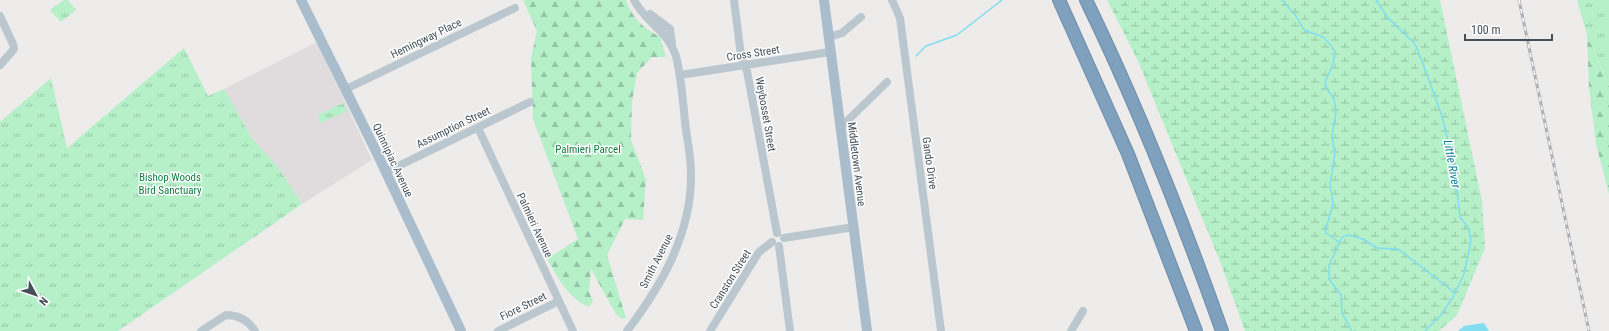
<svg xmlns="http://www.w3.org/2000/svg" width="1609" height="331" viewBox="0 0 1609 331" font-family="'Roboto Condensed',sans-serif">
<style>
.education{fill:#e0dcdd}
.grass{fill:url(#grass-tufts)}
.forest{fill:url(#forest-firs)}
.wetland{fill:url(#wetland-marsh)}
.water{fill:#80def0}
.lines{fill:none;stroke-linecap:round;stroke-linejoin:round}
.stream{stroke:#80def0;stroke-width:1.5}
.highway-casing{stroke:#6b8caa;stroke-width:14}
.minor{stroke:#bbc7cf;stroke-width:8}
.major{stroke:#a9bdcd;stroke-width:10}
.highway{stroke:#80a1be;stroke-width:12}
.rail-casing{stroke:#adb1b6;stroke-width:3}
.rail{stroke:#fff;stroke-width:1.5;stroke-dasharray:4.5;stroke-linecap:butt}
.labels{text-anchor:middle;stroke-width:3;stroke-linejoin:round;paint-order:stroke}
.street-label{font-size:11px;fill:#435059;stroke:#fff}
.park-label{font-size:11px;fill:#117d41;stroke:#fff}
.water-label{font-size:12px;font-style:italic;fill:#077e94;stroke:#fff}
</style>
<defs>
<pattern id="grass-tufts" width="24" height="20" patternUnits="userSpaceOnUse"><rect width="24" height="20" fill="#b5f0c9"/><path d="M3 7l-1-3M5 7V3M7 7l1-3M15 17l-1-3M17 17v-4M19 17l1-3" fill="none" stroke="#95c5a6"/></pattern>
<pattern id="forest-firs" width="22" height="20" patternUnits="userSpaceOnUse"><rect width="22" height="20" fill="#b5f0c9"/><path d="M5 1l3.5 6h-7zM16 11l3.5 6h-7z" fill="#95c5a6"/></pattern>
<pattern id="wetland-marsh" width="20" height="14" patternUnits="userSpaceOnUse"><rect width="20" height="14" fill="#b5f0c9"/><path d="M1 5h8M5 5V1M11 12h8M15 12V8" fill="none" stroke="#95c5a6"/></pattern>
</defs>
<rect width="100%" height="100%" fill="#eeebeb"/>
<!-- education -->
<path class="education" d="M 317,42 L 372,160 L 302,204 L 278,167 L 252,138 L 224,89 Z"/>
<!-- grass -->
<g class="grass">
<path d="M 64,0 L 68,0 L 76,10 L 61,22 L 50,10 Z"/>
<path d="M 1577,0 L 1609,0 L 1609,87 L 1587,35 Z"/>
<path d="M 184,48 L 208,96 L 224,89 L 252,138 L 278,167 L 302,204 L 118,331 L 0,331 L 0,122 L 51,78 L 67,148 Z"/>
<path d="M 343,103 L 347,111 L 321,123 L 318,115 Z"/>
</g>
<!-- forest -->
<g class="forest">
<path d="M 523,0 L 626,0 C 633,19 643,28 660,37 L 666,57 L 652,57 L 637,73 L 632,102 L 631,140 L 646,180 L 643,220 L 625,219 L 607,255 L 626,318 L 622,319 L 616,314 L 591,269 L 589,292 L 593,301 L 589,307 C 567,297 559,279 547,259 L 578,239 L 533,119 L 531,58 L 537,31 Z"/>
<path d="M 1587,35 L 1609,87 L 1609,194 L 1596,144 L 1589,88 Z"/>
</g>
<!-- wetland -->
<path class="wetland" d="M 1107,0 L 1440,0 L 1482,201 L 1485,248 L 1457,315 L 1439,331 L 1245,331 L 1221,264 L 1138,61 Z"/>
<!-- water -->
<path class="water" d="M 1484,323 L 1489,331 L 1458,331 L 1464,326 Z"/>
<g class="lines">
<!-- stream -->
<g class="stream">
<path d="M 1282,0 L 1296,16 L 1304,30 L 1323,37 L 1330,44 L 1335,53 L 1333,64 L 1325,82 L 1327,89 L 1334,99 L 1336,112 L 1332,136 L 1335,154 L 1330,184 L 1333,204 L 1325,232 L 1340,243"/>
<path d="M 1376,0 L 1388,18 L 1415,44 L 1422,61 L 1442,116 L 1454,166 L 1460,217 L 1469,229 L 1471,241 L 1464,274 L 1453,297 L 1441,315 L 1425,331"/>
<path d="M 916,56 L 926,46 L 957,35 L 1002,0"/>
<path d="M 1352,331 L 1342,313 L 1341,295 L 1329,279 L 1329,265 L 1342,237 L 1349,235 L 1363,239 L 1377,248 L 1398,249 L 1454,292"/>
</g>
<defs>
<g id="highway">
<path d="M 1059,0 L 1128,154 L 1196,331"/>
<path d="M 1086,0 C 1138,107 1182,218 1222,331"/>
</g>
</defs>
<!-- highway casing -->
<use href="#highway" class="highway-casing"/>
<!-- minor -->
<g class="minor">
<path d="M 734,0 L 741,56 L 747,71 L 777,233"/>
<path d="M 892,0 L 900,18 L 941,331"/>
<path d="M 650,14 L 670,29 L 672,44"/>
<path d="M 0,16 L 13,44 L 14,49 L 0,65"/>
<path d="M 829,37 L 842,33 L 861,17"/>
<path d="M 680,75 L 830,52"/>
<path d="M 346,89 L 515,8"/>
<path d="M 478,128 L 573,331"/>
<path d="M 840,128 L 887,82"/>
<path d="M 386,172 L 530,102"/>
<path d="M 784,238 L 854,227"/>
<path d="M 779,246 L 790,331"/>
<path d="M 201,331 L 226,315 C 238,315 248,320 255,331"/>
<path d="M 498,331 L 559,301"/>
<path d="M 627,331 C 662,285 692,233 691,173 C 691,156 687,139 685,122 C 683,100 681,77 676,56 C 667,30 645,22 634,0"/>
<path d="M 710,331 L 759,252 L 772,242"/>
<path d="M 1071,331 L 1083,311"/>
</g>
<!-- major -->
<g class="major">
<path d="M 301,0 L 375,149 L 461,331"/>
<path d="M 824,0 L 867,331"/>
</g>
<!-- highway -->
<use href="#highway" class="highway"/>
<defs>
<path id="rail" d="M 1519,0 L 1589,331"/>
</defs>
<!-- rail casing -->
<use href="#rail" class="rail-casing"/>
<!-- rail -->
<use href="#rail" class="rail"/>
</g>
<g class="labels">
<!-- street labels -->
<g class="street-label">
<text transform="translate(426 38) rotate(-26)" y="4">Hemingway Place</text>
<text transform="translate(753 53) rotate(-9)" y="4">Cross Street</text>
<text transform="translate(766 114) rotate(80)" y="4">Weybosset Street</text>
<text transform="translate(453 127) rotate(-26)" y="4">Assumption Street</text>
<text transform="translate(393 160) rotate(65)" y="4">Quinnipiac Avenue</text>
<text transform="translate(930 163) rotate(82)" y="4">Gando Drive</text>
<text transform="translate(857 164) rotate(83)" y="4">Middletown Avenue</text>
<text transform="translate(535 225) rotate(65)" y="4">Palmieri Avenue</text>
<text transform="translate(656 261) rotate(-63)" y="4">Smith Avenue</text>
<text transform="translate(730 279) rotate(-58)" y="4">Cranston Street</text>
<text transform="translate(523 306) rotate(-26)" y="4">Fiore Street</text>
</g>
<!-- park labels -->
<g class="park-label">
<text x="588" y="153">Palmieri Parcel</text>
<text x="170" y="181">Bishop Woods<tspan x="170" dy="13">Bird Sanctuary</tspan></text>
</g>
<!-- water labels -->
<g class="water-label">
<text transform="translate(1452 164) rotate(80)" y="4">Little River</text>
</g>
</g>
<!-- north arrow -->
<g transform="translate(36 295) rotate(130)" stroke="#ffffff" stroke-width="3" paint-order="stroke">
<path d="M0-3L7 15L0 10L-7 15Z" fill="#435059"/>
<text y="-6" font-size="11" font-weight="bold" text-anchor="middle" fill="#435059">N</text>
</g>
<!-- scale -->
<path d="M1465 34v6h87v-6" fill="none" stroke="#435059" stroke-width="2"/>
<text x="1471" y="34" font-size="12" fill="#435059" stroke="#ffffff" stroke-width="3" paint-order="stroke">100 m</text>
</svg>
